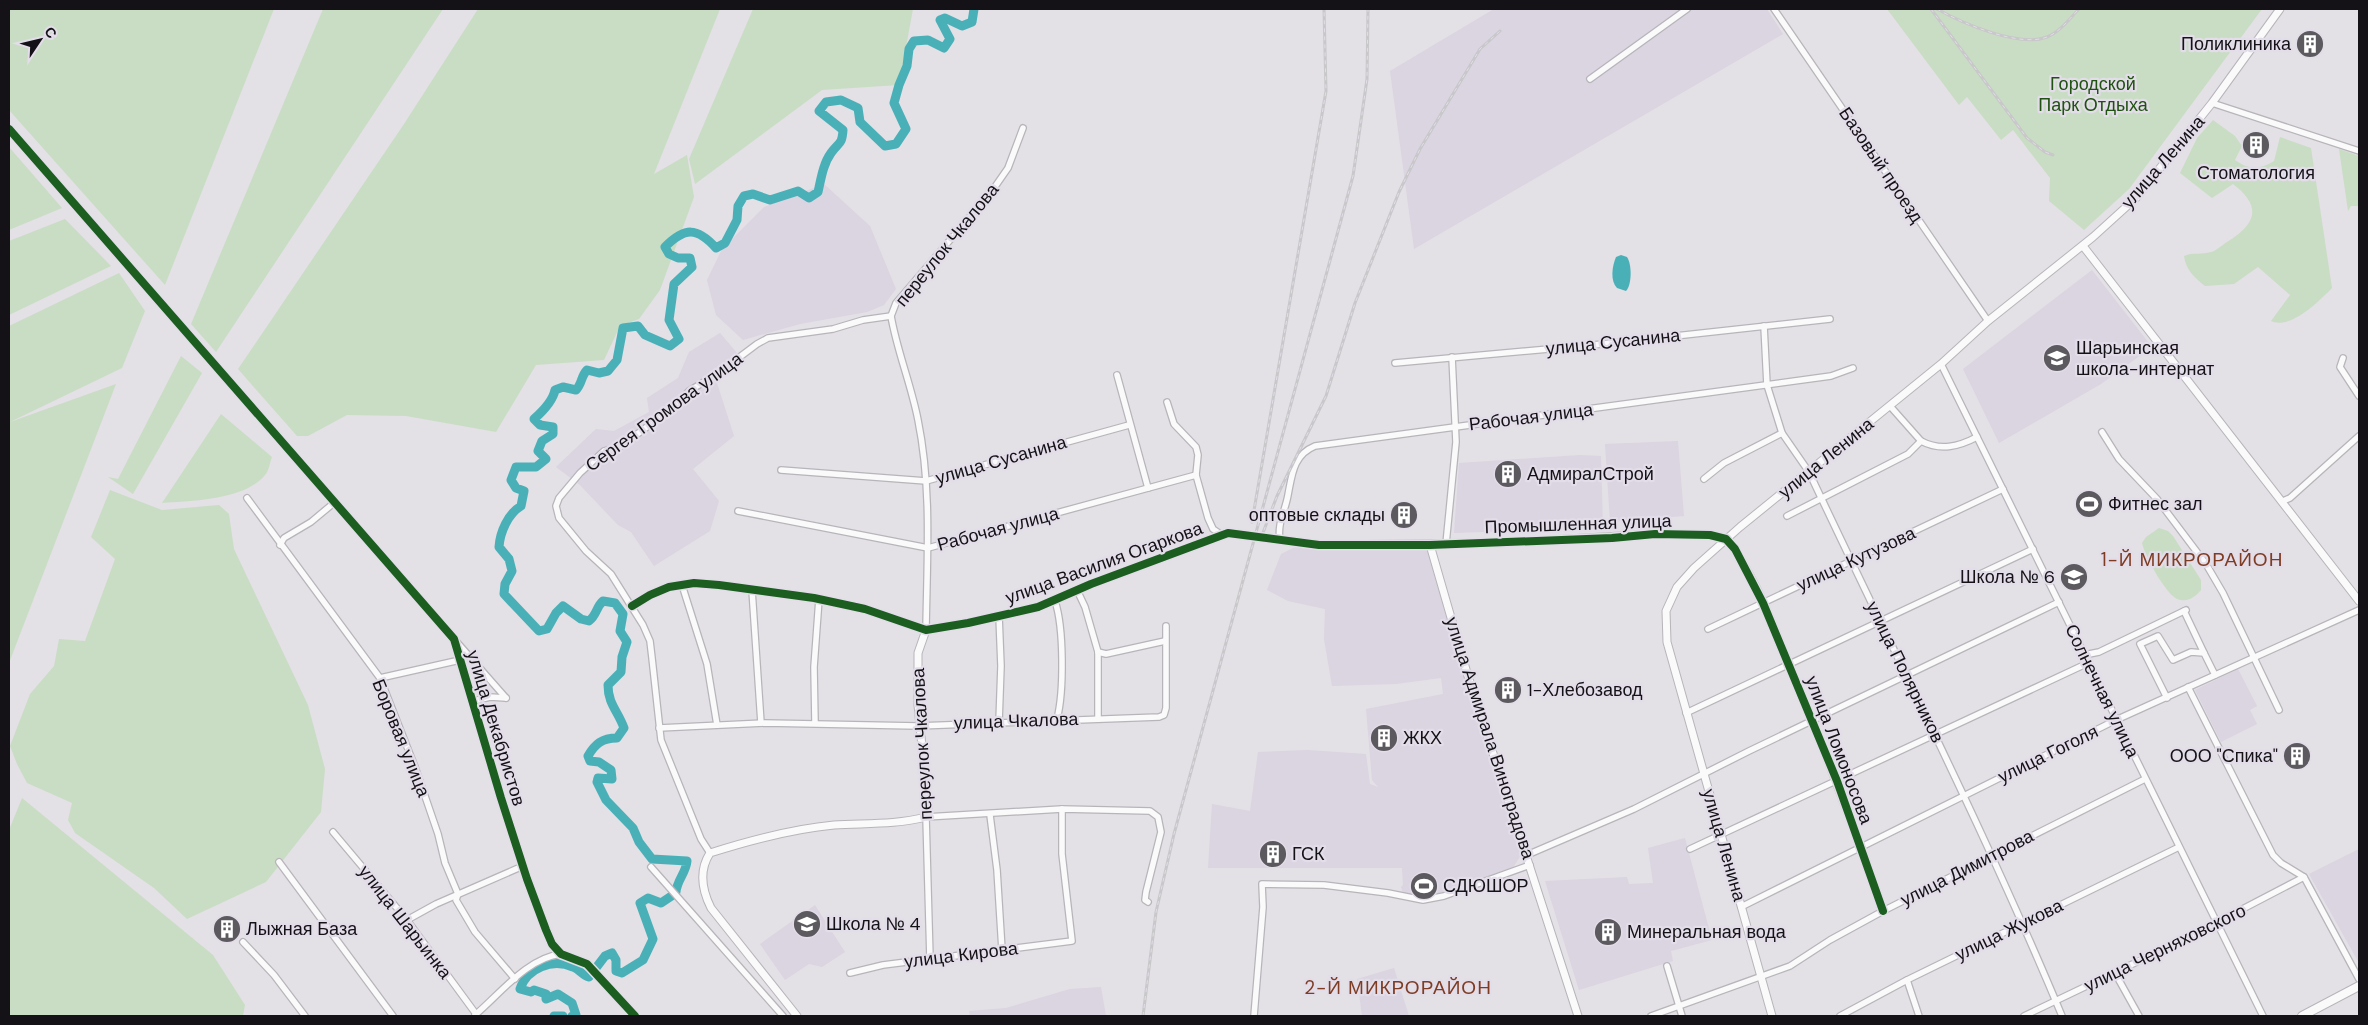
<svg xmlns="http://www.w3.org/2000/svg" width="2368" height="1025" viewBox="0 0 2368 1025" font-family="'DM Sans',sans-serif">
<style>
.built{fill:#dbd4e1}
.green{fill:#c9ddc4}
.water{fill:#4ab0b8}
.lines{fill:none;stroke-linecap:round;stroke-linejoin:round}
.river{stroke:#4ab0b8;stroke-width:9}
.minor-casing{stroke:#b7b5b9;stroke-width:8}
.tertiary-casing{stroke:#b7b5b9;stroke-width:9}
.secondary-casing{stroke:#b7b5b9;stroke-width:10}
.minor{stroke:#fbfafb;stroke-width:5.5}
.tertiary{stroke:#fbfafb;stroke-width:7}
.secondary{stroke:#fbfafb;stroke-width:8}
.rail-casing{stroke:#c8c7c9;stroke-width:3}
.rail{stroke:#e3dde9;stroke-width:1;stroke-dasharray:4;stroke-linecap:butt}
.cycleway-casing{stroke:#e3dde9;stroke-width:11}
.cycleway{stroke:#1b5e20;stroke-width:8}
.labels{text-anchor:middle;stroke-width:4.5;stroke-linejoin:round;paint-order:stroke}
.poi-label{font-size:18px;fill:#141216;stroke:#e3dde9;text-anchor:start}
.park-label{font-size:18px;fill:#1f5110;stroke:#e3dde9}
.street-label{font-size:18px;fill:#141216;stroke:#e3dde9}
.neighbourhood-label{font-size:19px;letter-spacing:1px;fill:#7e3c22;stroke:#e3dde9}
</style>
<rect width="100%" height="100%" fill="#e3e0e6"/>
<!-- built -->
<g class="built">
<path d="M 1494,9 L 1767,9 L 1783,34 L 1414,249 L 1390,71 Z"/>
<path d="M 824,184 L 870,226 L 896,289 L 884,305 L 867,312 L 800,324 L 743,340 L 716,315 L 707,280 L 722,249 L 764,207 Z"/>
<path d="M 2092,270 L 2152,347 L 2101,384 L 1999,443 L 1963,369 Z"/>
<path d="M 720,333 L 742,359 L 716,380 L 734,436 L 693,469 L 719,501 L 710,531 L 654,566 L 631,532 L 618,525 L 580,485 L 556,467 L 596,429 L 614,431 L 649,412 L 647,398 L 678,378 L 689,352 Z"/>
<path d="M 1678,441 L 1684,516 L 1610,522 L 1605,444 Z"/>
<path d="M 1580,455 L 1601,456 L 1603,528 L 1454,533 L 1459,463 Z"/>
<path d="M 1297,546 L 1428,549 L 1442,600 L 1509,809 L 1521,855 L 1511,871 L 1427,897 L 1405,899 L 1401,887 L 1403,885 L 1402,868 L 1208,868 L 1212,804 L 1250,811 L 1258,752 L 1307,750 L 1366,754 L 1370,784 L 1378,787 L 1372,780 L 1366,709 L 1443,694 L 1441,678 L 1396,684 L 1332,686 L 1324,639 L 1325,609 L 1288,601 L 1267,590 L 1281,554 Z"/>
<path d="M 2238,669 L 2257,706 L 2250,710 L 2257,724 L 2221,742 L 2195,690 Z"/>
<path d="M 1685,838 L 1712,940 L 1671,951 L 1673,961 L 1579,990 L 1545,881 L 1627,877 L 1629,884 L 1653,883 L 1648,848 Z"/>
<path d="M 2359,849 L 2359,963 L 2309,874 Z"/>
<path d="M 815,905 L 845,952 L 822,967 L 809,964 L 785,980 L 760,944 Z"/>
<path d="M 1394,968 L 1409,1016 L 1362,1016 L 1357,979 Z"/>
<path d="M 1101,987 L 1106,1016 L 970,1016 L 969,1011 L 1006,1008 L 1070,989 Z"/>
</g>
<!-- green -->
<g class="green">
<path d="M 9,9 L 274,9 L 165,285 L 9,110 Z"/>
<path d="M 323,9 L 443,9 L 216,352 L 191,324 Z"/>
<path d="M 478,9 L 720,9 L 654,174 L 687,155 L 694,197 L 660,290 L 639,319 L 620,326 L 604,360 L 536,365 L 496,432 L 406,416 L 347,415 L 308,436 L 297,436 L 238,369 L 404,124 Z"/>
<path d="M 753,9 L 913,9 L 899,85 L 822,90 L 695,184 L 689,159 Z"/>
<path d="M 1887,9 L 2262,9 L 2129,189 L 2084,230 L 2049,201 L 2050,178 L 2013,130 L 2001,140 L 1967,97 L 1959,105 Z"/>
<path d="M 2213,120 L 2235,136 L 2242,146 L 2235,160 C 2249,170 2259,170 2274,161 L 2280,137 L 2311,148 L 2332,288 C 2319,301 2291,330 2271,321 L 2290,295 L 2258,267 L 2234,284 L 2205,286 C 2194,277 2186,270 2184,256 C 2193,252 2202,255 2211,252 C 2216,251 2222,245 2227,242 C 2257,224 2262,206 2233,184 L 2212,198 L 2180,173 L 2197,138 Z"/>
<path d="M 9,147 L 62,208 L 9,230 Z"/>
<path d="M 2339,149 L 2359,156 L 2359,206 L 2351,206 L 2348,211 Z"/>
<path d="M 65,219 L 111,266 L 9,315 L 9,241 Z"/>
<path d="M 119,273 L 145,311 L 122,368 L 10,422 L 116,384 L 9,663 L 9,326 Z"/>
<path d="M 181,356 L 202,373 L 133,494 L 108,477 L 118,479 Z"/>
<path d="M 221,414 L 272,457 C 270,462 269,471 265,475 C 245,500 191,501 162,503 Z"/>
<path d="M 110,490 L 162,510 L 219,505 L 229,514 L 234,549 L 308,705 L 325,769 L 321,812 L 266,882 L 187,919 L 154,888 L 75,833 L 68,820 L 72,803 L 27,783 L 17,764 L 10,746 L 30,694 L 54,666 L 59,639 L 85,641 L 115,559 L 91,537 Z"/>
<path d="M 2159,528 L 2168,531 L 2173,536 L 2201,580 L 2201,590 C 2195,597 2187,603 2177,599 C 2165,593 2145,556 2142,543 L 2146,537 Z"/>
<path d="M 22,798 L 213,955 L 245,1005 L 243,1016 L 9,1016 L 9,830 Z"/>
</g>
<!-- water -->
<path class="water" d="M 1621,255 L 1627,257 C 1632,264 1632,285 1626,291 L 1617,288 C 1610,281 1612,266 1616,257 Z"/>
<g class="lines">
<!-- river -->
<g class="river">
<path d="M 676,892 C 677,880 686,873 687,861 L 652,859 L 639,842 L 633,828 L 606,800 L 597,782 L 598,778 L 612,779 L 611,770 L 599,762 L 590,761 L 588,756 C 595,744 602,738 617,738 L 624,728 C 618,711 608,704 608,685 L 621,672 L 622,657 L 627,642 L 620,631 L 623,614 L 615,603 L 603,601 C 596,607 597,615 589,621 L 581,619 L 563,606 L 556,613 L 547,629 L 539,631 L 504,594 L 505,584 L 512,571 L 509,559 L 499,547 C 500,532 508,514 521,506 L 524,491 L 516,488 L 511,480 L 516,467 L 536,467 L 546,459 L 538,451 L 542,441 L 553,434 L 553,427 L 540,425 L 534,419 C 542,412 553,400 555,390 L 563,387 L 576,390 C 582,384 581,376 587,370 L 599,373 L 608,371 L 617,360 L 623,328 L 638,326 L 645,335 L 670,346 L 679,339 L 669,320 L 674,284 L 692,267 L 690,258 L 678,258 L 669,254 L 665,247 C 685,227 697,227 716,248 L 725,243 L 737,220 L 738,206 L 744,196 L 753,194 L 770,200 L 798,191 L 809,198 L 818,192 C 821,179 823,164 831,153 C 839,142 842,145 843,130 L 819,111 L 826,102 L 841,100 L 858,108 L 860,122 L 885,146 L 896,144 L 906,129 L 894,103 L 899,85 L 907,66 L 909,49 L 914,41 L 928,40 L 944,48 L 950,39 L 940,20 L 945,18 L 962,26 L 972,22 L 974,9"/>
<path d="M 554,1016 L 563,1016"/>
<path d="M 572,1016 L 576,1015 L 572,1003 L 558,994 L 546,999 L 546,994 L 534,990 L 531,992 L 520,989 C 527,968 552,958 573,967 C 579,969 583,976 589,977 L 605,956 L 612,953 L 616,960 L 616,971 L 622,973 L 643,960 L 653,939 L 640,903 L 648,898 L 661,903 L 673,895"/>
</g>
<defs>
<g id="minor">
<path d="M 1774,9 L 1988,321"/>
<path d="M 1590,79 L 1687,9"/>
<path d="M 2212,103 L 2359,151"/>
<path d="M 9,129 L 454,639 L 501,798 L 527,879 L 546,930 L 552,944 L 561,954 L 587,964 L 635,1016"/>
<path d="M 1764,326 L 1767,385 L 1782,433 L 1809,472 C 1894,653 1985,831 2062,1016"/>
<path d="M 2343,358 L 2340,367 L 2359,396"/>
<path d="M 1395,363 L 1593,345 L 1830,319"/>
<path d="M 1941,364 L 2263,1016"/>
<path d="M 1117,375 L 1148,488"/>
<path d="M 1167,402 L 1174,424 L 1196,447 L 1198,455 L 1196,475 L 1208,518 L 1213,529 L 1222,535"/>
<path d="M 1890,406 L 1921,441"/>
<path d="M 2102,432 L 2119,459 L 2157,499 L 2206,564 L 2223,593 L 2279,710"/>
<path d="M 781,470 L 926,481 L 1129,425"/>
<path d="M 1704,479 L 1724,463 L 1782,433"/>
<path d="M 247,498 L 380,678 L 415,767 L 438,834 L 445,863 L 458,894 L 456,900 L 475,932 L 515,979"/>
<path d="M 2283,501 L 2290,498 L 2359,436"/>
<path d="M 738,511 L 928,548 L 1196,475"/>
<path d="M 1787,516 L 1908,454 L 1921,441 C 1940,451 1958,447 1977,437"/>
<path d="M 1726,539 C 1755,573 1771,620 1788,661 C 1822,744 1853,827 1883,911"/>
<path d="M 1280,541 C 1277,523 1285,512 1288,495 C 1292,475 1293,455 1315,446 L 1831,376 L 1853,368"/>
<path d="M 1446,544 L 1456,442 L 1452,357"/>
<path d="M 280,545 L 284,538 L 311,522 L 335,502"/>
<path d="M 682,585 L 707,664 L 717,725"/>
<path d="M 752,590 L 761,723"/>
<path d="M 1077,590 L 1085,607 L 1098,652 L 1098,719"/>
<path d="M 1055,601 C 1064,628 1064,692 1057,719"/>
<path d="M 632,606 L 650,595 L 669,587 L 694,583 L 719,585 L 814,598 L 865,609 L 926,630 C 927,559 932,489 918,420 C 911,384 897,351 891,316 L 896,303 L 992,191 L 1008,168 L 1023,128"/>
<path d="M 2184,611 L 2204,653"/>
<path d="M 1708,629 L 2003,489"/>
<path d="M 455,640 L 506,698"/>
<path d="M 1098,652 L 1106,654 L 1165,641"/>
<path d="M 2084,655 L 2099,652 L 2186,610"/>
<path d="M 380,678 L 460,660"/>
<path d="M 2188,687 L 2273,855 L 2281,863 L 2304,877 L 2359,979"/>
<path d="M 2167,698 L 2140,644 L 2158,636 L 2173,660 L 2191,652 L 2204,653 L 2215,675"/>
<path d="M 474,701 L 490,697 L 506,698"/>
<path d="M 1686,713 L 2033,549"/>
<path d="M 999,722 L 1001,666 L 999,616"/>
<path d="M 815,723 L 814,667 L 819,599"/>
<path d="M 659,728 L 765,723 L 918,726 L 1159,717 L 1164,715 L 1166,708 L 1166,626"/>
<path d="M 990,815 L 997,870 L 1002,950"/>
<path d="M 333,832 L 407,920 L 476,1014"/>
<path d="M 1690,849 L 2088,663"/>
<path d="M 710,853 L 701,839 L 661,740 L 652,658 L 650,641 L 643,625 L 611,574 L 586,551 L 559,518 L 556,506 L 559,498 L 580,473 L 604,451 L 621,446 L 674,407 L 689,391 L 717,374 L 757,344 L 768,338 L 833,329 L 863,320 L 891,316"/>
<path d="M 1527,855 L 1634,809 L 1749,751 L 2059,602"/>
<path d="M 279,862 L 393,1016"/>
<path d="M 651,867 L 783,1016"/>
<path d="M 1741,907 L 2116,720 L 2359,610"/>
<path d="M 407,920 L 436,904 L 523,866"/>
<path d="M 243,942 L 274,975 L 305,1016"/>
<path d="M 930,959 L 926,817 L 1062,809 L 1150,811 L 1158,817 L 1161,832 L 1146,892 L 1145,900 L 1148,902"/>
<path d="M 1667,966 L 1682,1016"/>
<path d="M 850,973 L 883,965 L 1072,941 L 1062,854 L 1062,809"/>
<path d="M 2115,973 L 2139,1016"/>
<path d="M 1907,980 L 1919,1016"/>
<path d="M 475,1015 C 500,994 527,958 561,954"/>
<path d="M 1254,1016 L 1263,907 L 1262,884 L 1324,885 L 1388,893 L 1423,900 L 1444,896 L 1530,865"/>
<path d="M 1651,1016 L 1790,966 L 1830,940 L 1883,911 L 2145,779"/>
<path d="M 1840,1016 L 1907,980 L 2179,847"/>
<path d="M 2024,1016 L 2187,938 L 2304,877"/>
</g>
<g id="tertiary">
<path d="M 2083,246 L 2359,601"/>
<path d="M 1430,545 L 1467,673 L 1578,1016"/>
<path d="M 797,1016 L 711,908 C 702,890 699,870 710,853 C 751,840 791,829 834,825 C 865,823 895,825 926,817 L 928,809 L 918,705 L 918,653 L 926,630 L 968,623 L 1038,607 L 1091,584 L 1228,533 L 1319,545 L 1496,543 L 1655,534 L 1710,535 L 1726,539"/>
<path d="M 1772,1016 L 1667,642 L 1666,611 L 1677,587 L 1694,568 L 1740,527 L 1941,364 L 1988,321 L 2093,237 L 2136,198 L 2212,103 L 2280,9"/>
</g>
<path id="secondary" d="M 2302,1016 L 2359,986"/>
</defs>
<!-- minor casing -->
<use href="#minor" class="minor-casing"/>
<!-- tertiary casing -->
<use href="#tertiary" class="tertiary-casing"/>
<!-- secondary casing -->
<use href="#secondary" class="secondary-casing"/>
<!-- minor -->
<use href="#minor" class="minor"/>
<!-- tertiary -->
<use href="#tertiary" class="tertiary"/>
<!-- secondary -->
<use href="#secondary" class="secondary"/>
<defs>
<g id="rail">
<path d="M 1931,9 L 2027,138 L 2045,152 L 2053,155"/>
<path d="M 1937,9 C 1962,23 2019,48 2047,37 C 2060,32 2070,18 2079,9"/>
<path d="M 1252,522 L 1326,91 L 1324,9"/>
<path d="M 1261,538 L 1277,496 L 1326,396 L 1355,303 L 1399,192 L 1420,149 L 1480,49 L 1500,31"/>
<path d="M 1143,1016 L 1156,912 L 1174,834 L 1353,176 L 1367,79 L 1368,9"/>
</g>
</defs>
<!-- rail casing -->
<use href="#rail" class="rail-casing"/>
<!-- rail -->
<use href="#rail" class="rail"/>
<defs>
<g id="cycleway">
<path d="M 9,129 L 454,639 L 501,798 L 527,879 L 546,930 L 552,944 L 561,954 L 587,964 L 635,1016"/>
<path d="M 632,606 L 650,595 L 669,587 L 694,583 L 719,585 L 814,598 L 865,609 L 926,630 L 968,623 L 1038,607 L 1091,584 L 1228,533 L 1319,545 L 1430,545 L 1612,538 L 1655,534 L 1710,535 L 1726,539 L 1735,549 L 1763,603 L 1837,781 L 1883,911"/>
</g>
</defs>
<!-- cycleway casing -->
<use href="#cycleway" class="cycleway-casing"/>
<!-- cycleway -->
<use href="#cycleway" class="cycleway"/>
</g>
<!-- icons -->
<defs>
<symbol id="building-disc" viewBox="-11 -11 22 22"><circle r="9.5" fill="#5c5a5f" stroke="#e3dde9"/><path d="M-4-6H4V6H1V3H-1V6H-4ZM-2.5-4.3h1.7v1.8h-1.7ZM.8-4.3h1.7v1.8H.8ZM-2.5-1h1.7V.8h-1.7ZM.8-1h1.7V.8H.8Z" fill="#fff"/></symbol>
<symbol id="school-disc" viewBox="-11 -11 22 22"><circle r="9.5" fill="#5c5a5f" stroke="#e3dde9"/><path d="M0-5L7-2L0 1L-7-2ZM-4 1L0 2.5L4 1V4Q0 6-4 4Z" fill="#fff"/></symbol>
<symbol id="stadium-disc" viewBox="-11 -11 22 22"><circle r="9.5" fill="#5c5a5f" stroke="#e3dde9"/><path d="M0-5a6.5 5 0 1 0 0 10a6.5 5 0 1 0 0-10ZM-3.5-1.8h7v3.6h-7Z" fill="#fff"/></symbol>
</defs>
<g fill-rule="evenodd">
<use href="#building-disc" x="2294" y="28" width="32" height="32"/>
<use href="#building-disc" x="2240" y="129" width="32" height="32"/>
<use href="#school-disc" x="2041" y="342" width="32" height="32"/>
<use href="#building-disc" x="1492" y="458" width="32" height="32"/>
<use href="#stadium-disc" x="2073" y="488" width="32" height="32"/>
<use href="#building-disc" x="1388" y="499" width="32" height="32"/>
<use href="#school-disc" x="2058" y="561" width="32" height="32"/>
<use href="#building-disc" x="1492" y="674" width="32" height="32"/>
<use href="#building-disc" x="1368" y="722" width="32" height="32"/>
<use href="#building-disc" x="2281" y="740" width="32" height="32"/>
<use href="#building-disc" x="1257" y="838" width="32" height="32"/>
<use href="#stadium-disc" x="1408" y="870" width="32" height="32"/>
<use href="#school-disc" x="791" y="908" width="32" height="32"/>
<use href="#building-disc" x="211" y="913" width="32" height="32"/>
<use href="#building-disc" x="1592" y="916" width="32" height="32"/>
</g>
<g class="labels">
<!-- poi labels -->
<g class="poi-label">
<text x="2291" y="50" text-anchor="end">Поликлиника</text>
<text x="2256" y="179" text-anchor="middle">Стоматология</text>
<text x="2076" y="354">Шарьинская<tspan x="2076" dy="21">школа-интернат</tspan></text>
<text x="1527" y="480">АдмиралСтрой</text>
<text x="2108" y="510">Фитнес зал</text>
<text x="1385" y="521" text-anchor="end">оптовые склады</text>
<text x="2055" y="583" text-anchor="end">Школа № 6</text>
<text x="1527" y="696">1-Хлебозавод</text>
<text x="1403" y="744">ЖКХ</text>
<text x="2278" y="762" text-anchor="end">ООО "Спика"</text>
<text x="1292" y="860">ГСК</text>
<text x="1443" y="892">СДЮШОР</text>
<text x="826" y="930">Школа № 4</text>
<text x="246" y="935">Лыжная База</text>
<text x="1627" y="938">Минеральная вода</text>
</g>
<!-- park labels -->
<g class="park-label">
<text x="2093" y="90">Городской<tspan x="2093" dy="21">Парк Отдыха</tspan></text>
</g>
<!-- street labels -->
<g class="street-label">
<text transform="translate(2163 162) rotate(-49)" y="6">улица Ленина</text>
<text transform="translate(1881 165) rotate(56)" y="6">Базовый проезд</text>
<text transform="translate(947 245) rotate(-51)" y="6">переулок Чкалова</text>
<text transform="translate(1613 342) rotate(-6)" y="6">улица Сусанина</text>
<text transform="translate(664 412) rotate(-36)" y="6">Сергея Громова улица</text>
<text transform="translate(1531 417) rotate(-7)" y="6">Рабочая улица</text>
<text transform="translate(1826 458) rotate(-39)" y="6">улица Ленина</text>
<text transform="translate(1001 460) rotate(-16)" y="6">улица Сусанина</text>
<text transform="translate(1578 524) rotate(-2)" y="6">Промышленная улица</text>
<text transform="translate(998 529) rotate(-15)" y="6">Рабочая улица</text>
<text transform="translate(1856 559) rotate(-25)" y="6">улица Кутузова</text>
<text transform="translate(1104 563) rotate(-20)" y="6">улица Василия Огаркова</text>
<text transform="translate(1905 672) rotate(64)" y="6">улица Полярников</text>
<text transform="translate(2102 691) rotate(64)" y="6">Солнечная улица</text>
<text transform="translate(1016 721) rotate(-2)" y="6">улица Чкалова</text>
<text transform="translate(496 728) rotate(73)" y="6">улица Декабристов</text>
<text transform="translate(401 738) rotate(68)" y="6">Боровая улица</text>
<text transform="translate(1490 738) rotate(72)" y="6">улица Адмирала Виноградова</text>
<text transform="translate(922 744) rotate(-93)" y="6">переулок Чкалова</text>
<text transform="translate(1839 750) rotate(69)" y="6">улица Ломоносова</text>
<text transform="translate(2048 754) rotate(-26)" y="6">улица Гоголя</text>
<text transform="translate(1724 845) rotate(74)" y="6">улица Ленина</text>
<text transform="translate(1967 868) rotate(-27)" y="6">улица Димитрова</text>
<text transform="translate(405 922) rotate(52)" y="6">улица Шарьинка</text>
<text transform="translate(2009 930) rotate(-26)" y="6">улица Жукова</text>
<text transform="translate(2165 948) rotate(-26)" y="6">улица Черняховского</text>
<text transform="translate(961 955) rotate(-7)" y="6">улица Кирова</text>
</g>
<!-- neighbourhood labels -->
<g class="neighbourhood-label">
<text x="2192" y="566">1-Й МИКРОРАЙОН</text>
<text x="1398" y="994">2-Й МИКРОРАЙОН</text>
</g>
</g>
<!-- border -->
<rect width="2368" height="1025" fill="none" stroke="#141216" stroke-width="20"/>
<!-- north arrow -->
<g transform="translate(40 40) rotate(55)" stroke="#e3dde9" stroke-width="4" paint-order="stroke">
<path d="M0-4L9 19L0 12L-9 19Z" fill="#141216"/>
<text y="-8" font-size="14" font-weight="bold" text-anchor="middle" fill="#141216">С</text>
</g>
</svg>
